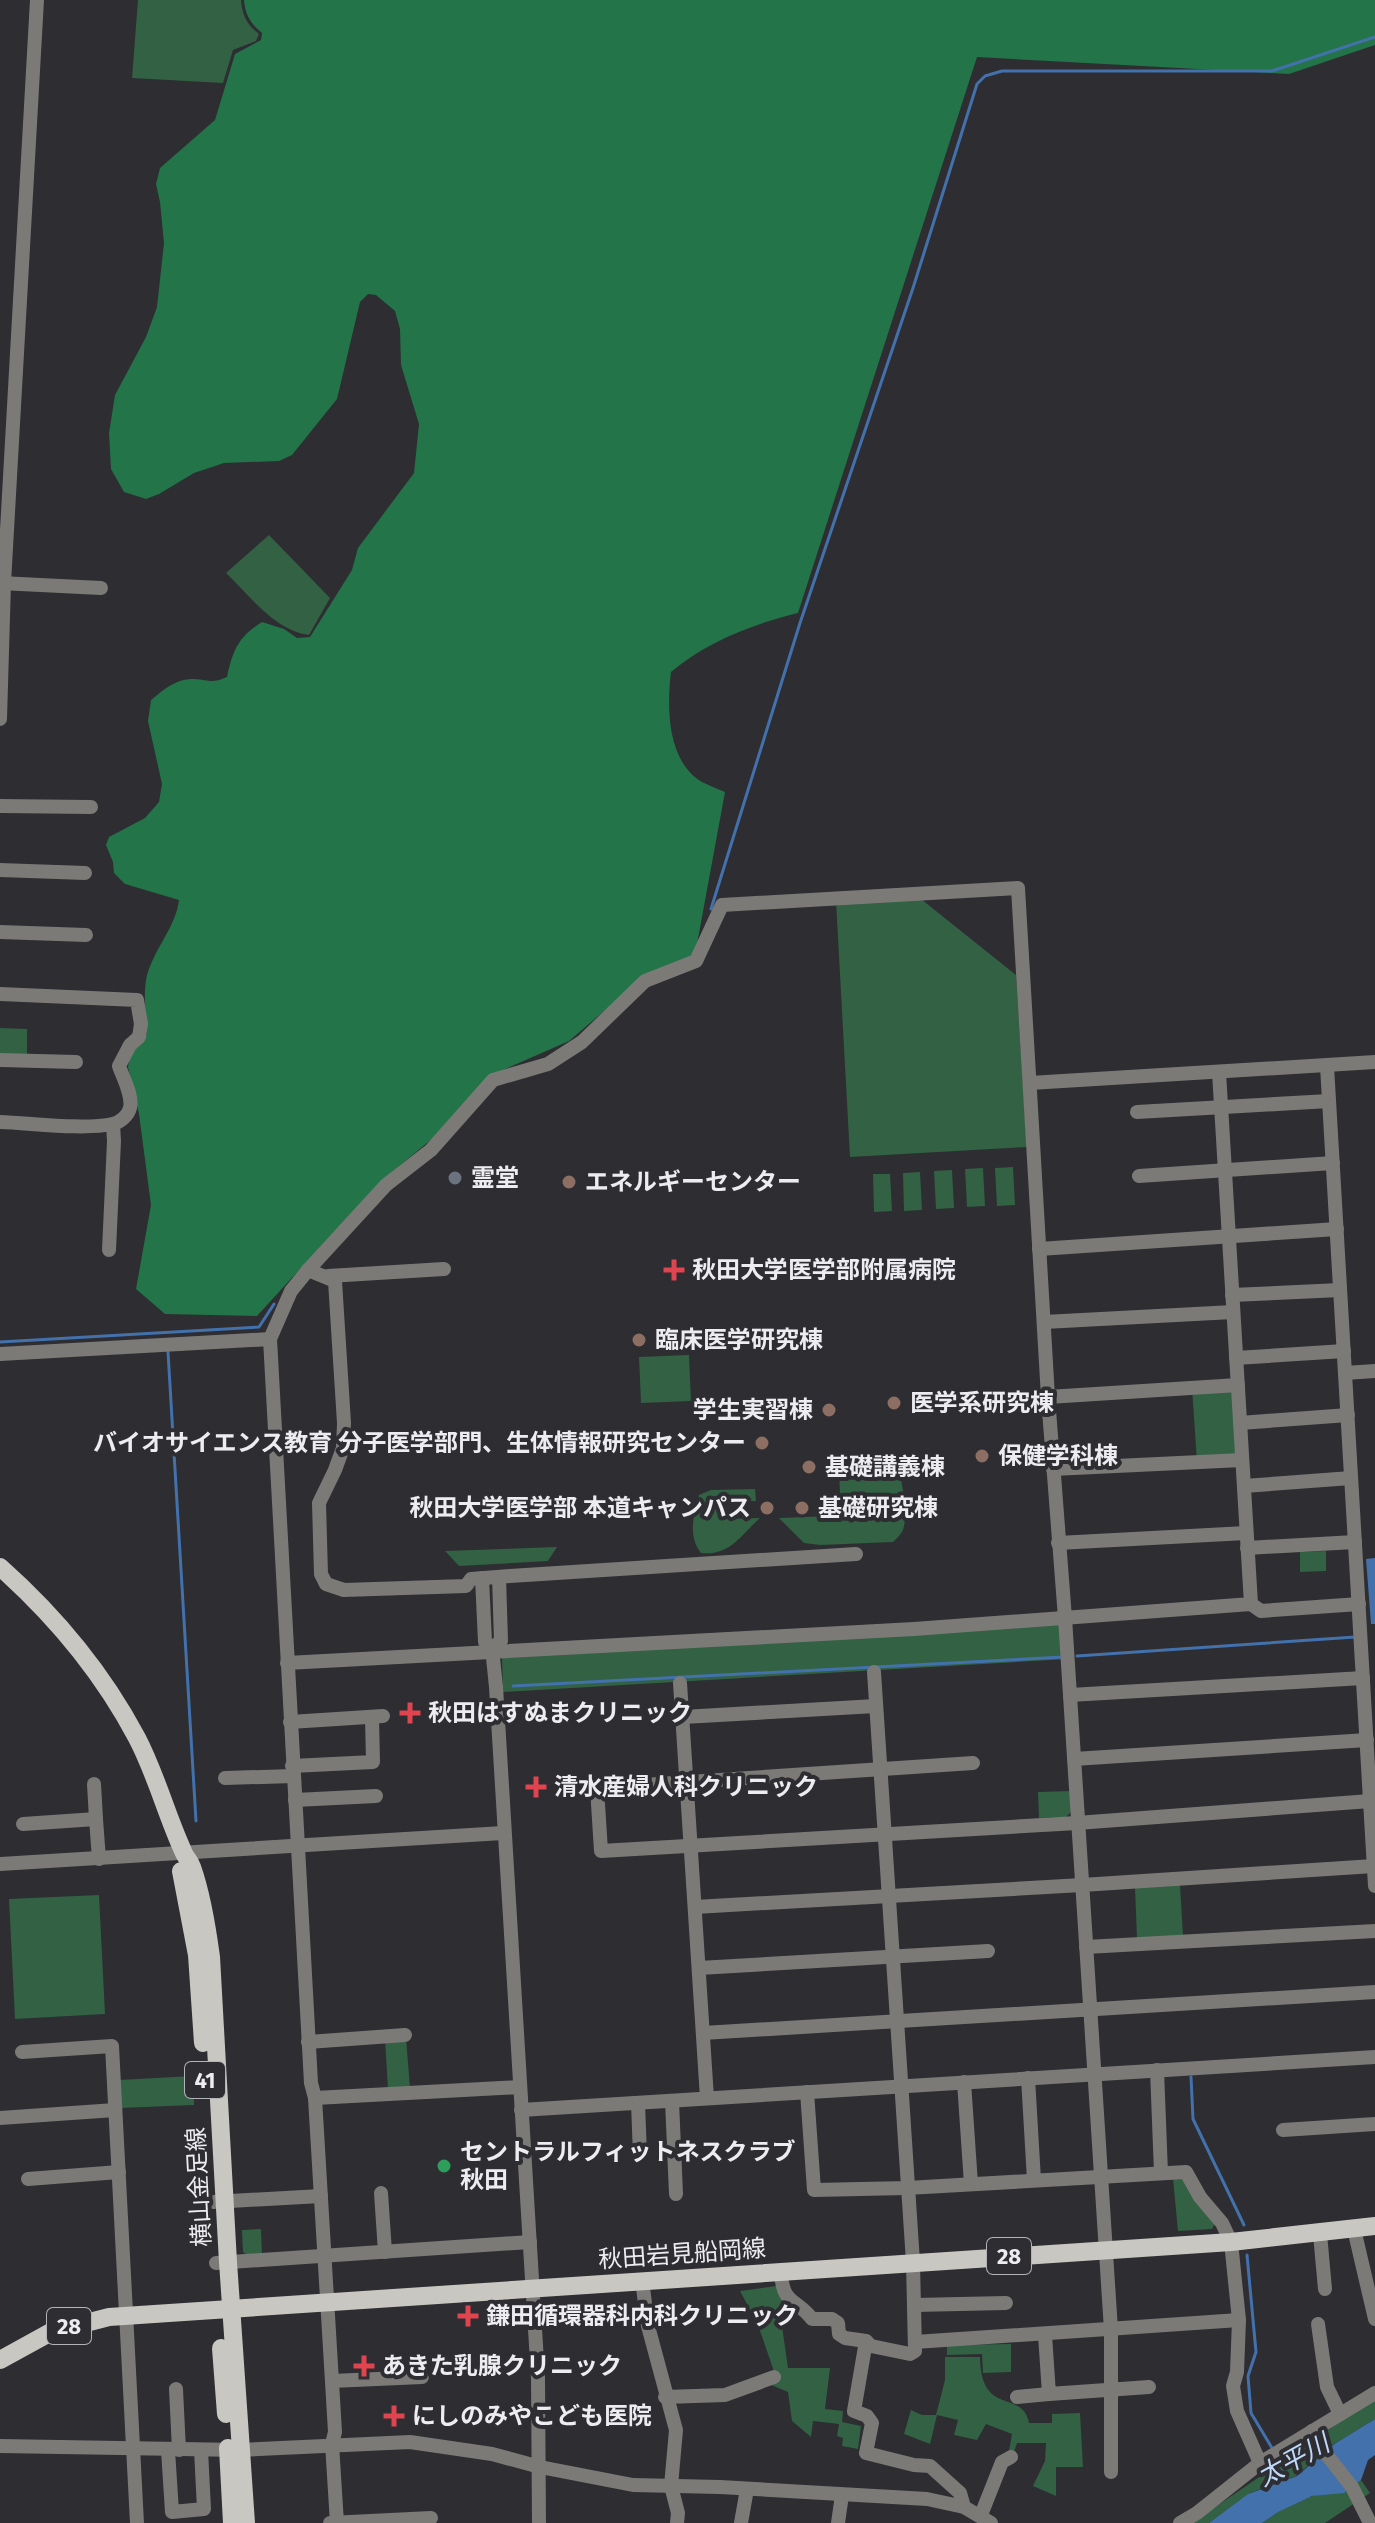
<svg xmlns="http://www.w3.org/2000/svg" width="1375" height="2523" viewBox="0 0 1375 2523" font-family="'Fira Sans','Noto Sans JP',sans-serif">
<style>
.green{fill:#326144}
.forest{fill:#237448}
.water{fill:#4371ac}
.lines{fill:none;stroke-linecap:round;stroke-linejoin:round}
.stream{stroke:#4371ac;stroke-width:3}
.minor{stroke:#7b7a77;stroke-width:14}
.major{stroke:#c9c7c1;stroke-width:18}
.worship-dot{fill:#6b7280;stroke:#2d2d32;stroke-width:3}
.education-dot{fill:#8d6e63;stroke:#2d2d32;stroke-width:3}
.health-dot{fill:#e0444e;stroke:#2d2d32;stroke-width:3}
.leisure-dot{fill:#2e9e5b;stroke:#2d2d32;stroke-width:3}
.labels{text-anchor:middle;stroke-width:8;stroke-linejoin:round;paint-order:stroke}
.shield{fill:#2d2d32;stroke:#b3b3b8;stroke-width:2}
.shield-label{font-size:22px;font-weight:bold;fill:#ededf1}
.poi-label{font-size:24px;font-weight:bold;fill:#ededf1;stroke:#2d2d32;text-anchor:start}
.street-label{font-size:24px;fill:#ededf1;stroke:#2d2d32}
.water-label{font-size:26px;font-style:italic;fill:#bfd9fb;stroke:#2d2d32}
</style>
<rect width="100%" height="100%" fill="#2d2d32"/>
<!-- green -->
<g class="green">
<path d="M 138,0 L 241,0 C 242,15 247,25 259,34 L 256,41 L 233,50 L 223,83 L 132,78 Z"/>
<path d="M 269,535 L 330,598 L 309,635 C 275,631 249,595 226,573 Z"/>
<path d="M 921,899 L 1016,975 L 1027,1147 L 850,1157 L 836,901 Z"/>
<path d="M 0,1028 L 27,1029 L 27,1055 L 0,1054 Z"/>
<path d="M 1013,1167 L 1015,1205 L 997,1206 L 995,1168 Z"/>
<path d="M 983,1168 L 985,1206 L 967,1207 L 965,1169 Z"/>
<path d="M 952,1170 L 954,1208 L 936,1209 L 934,1171 Z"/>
<path d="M 920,1172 L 922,1210 L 904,1211 L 903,1173 Z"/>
<path d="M 873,1174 L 890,1174 L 892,1211 L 874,1212 Z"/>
<path d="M 689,1355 L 691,1401 L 641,1403 L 639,1357 Z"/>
<path d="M 1238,1385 L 1242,1460 L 1197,1462 L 1192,1388 Z"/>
<path d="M 896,1467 C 903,1477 907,1513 904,1526 C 903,1533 897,1538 893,1542 L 820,1545 L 804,1543 L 779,1518 L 884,1514 L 884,1493 L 840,1494 L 839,1470 Z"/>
<path d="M 755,1489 L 756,1501 L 724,1502 L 725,1519 L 760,1518 C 740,1536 730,1556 701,1553 C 688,1537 693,1514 699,1495 L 711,1490 Z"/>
<path d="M 557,1547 L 548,1561 L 459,1566 L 445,1551 Z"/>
<path d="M 1326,1551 L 1326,1571 L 1300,1572 L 1300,1552 Z"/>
<path d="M 1065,1618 L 1068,1659 L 503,1692 L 502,1655 Z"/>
<path d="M 1072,1791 L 1072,1811 L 1066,1817 L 1039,1818 L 1038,1792 Z"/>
<path d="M 1180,1885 L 1183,1936 L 1137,1939 L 1135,1887 Z"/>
<path d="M 99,1895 L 105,2014 L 15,2019 L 9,1899 Z"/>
<path d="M 406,2038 L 410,2088 L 388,2089 L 385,2040 Z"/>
<path d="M 193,2076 L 194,2105 L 120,2108 L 119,2080 Z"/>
<path d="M 1173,2179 L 1184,2180 L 1216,2222 L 1212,2229 L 1178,2231 Z"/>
<path d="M 261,2229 L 262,2256 L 248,2256 L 243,2252 L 242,2230 Z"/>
<path d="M 776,2286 L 797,2314 L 781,2319 L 788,2368 L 830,2368 L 825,2409 L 843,2411 L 842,2422 L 861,2426 L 858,2449 L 842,2446 L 843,2438 L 837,2436 L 839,2424 L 813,2421 L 811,2437 L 792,2421 L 788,2392 L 769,2384 L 777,2380 L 758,2325 L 740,2291 Z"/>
<path d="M 1011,2344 L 1011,2372 L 983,2373 L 982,2354 L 947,2355 L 947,2345 Z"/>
<path d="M 945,2357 L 980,2357 C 981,2418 1022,2388 1029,2423 L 1052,2423 L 1052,2414 L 1080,2413 L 1083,2467 L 1056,2467 L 1056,2496 L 1033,2486 L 1045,2461 L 1046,2443 L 1017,2443 L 1014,2452 L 1009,2451 L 1012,2434 L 986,2424 L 977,2440 L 954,2435 L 958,2420 L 937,2415 L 930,2444 L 904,2434 L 911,2410 L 922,2415 L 936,2415 L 945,2380 Z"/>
<path d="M 1375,2398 L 1375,2419 L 1336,2443 L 1296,2476 L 1250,2493 L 1209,2523 L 1192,2523 Z"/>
<path d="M 1361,2480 L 1370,2493 L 1325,2523 L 1262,2523 C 1277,2512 1295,2500 1313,2496 C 1339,2490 1337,2498 1361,2480 Z"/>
</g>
<!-- forest -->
<path class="forest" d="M 244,0 L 1375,0 L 1375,45 L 1289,74 L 977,57 L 798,613 C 753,624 706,642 671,672 C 667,706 667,755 696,778 C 704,784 716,788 725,792 L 695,955 L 631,988 L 569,1041 L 494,1074 L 433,1138 L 392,1172 L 332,1234 L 257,1316 L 165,1314 L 136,1289 L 151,1205 L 139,1114 L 128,1067 L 131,1050 L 147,1034 C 146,1011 141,985 151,964 C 160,942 176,924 179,900 L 125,884 L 114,873 L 113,862 L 106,845 L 109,837 L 145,818 L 159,802 L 162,784 L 148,721 L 151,700 C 164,689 177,678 194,679 C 211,680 210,684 227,677 C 233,650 238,637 262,622 L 284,629 L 297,638 L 310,637 L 352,570 L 358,548 L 414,473 L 419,424 L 401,365 L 400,329 L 395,311 L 376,295 L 368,294 L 360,302 L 337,399 L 292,455 L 279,461 L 224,463 L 194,473 L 159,494 L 146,499 L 124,492 L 111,469 L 109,433 L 115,395 L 146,337 L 157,307 L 164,243 L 160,202 L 156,184 L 160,168 L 215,120 L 235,54 L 261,40 L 262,33 C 251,24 245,15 244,0 Z"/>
<!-- water -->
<g class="water">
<path d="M 1375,1558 L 1375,1624 L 1371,1624 L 1366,1559 Z"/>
<path d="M 1375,2419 L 1375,2455 L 1368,2460 L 1361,2480 L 1344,2493 L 1312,2496 L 1278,2512 L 1262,2523 L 1209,2523 L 1248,2494 L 1297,2476 L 1336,2443 Z"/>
</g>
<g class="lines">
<!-- stream -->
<g class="stream">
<path d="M 711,909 L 800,623 L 913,288 L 977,84 L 985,76 L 1002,71 L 1272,71 L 1375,37"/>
<path d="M 0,1342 L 259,1327 L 274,1304"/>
<path d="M 168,1352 L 196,1821"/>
<path d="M 1077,1656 L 1355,1637"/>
<path d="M 513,1686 L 1064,1657"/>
<path d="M 1191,2077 L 1193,2119 L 1244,2225"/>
<path d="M 1247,2255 L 1256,2352 L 1248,2376 L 1251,2413 L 1272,2448"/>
<path d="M 1278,2458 L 1283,2466 L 1282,2485"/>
</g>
<!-- minor -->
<g class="minor">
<path d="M 0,583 L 101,588"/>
<path d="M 0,719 L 4,583 L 37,0"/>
<path d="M 0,806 L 91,807"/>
<path d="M 0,870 L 85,873"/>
<path d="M 0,932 L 86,935"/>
<path d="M 0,994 L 137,1000 L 141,1024 L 139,1037 L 130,1045 L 119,1066 C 123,1078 133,1095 130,1108 C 128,1116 120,1122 113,1124 C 82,1130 32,1123 0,1122"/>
<path d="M 0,1060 L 76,1062"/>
<path d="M 1327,1066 L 1375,1886"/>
<path d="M 1030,1083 L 1375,1062"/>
<path d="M 1137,1112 L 1329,1101"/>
<path d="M 1139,1176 L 1333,1163"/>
<path d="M 1039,1249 L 1337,1229"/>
<path d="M 109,1250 L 114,1141 L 113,1124"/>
<path d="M 308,1270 L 335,1281 L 344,1423 L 343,1448 L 335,1470 L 319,1503 L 321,1574 L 326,1584 L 344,1590 L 466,1586 L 471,1579 L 510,1576 L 856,1554"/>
<path d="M 328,1276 L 444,1269"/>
<path d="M 1232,1295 L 1340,1290"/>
<path d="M 1044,1322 L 1233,1312"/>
<path d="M 0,1354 L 270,1339"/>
<path d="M 1236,1358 L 1344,1351"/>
<path d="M 1345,1373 L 1375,1371"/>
<path d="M 1048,1397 L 1238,1385"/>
<path d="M 1240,1423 L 1348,1415"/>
<path d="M 1053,1469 L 1242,1460"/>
<path d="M 1244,1486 L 1351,1478"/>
<path d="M 1058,1543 L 1246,1533"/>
<path d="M 1247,1548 L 1355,1542"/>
<path d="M 482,1578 L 485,1642 L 492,1648 L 496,1687 L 538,2378 L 539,2523"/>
<path d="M 1251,1604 L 1261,1611 L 1359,1604"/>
<path d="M 492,1648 L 501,1641 L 499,1577"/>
<path d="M 287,1663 L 914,1629 L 1251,1604 L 1219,1072"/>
<path d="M 680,1683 L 707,2098"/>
<path d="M 1070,1695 L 1363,1678"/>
<path d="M 683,1717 L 876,1706"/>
<path d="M 290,1722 L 383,1716"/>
<path d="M 1074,1759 L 1367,1740"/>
<path d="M 973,1763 L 597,1788 L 601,1851 L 1077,1823 L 1370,1801"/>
<path d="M 292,1766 L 373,1762 L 372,1717"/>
<path d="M 225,1778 L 294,1776"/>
<path d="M 94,1784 L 96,1819"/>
<path d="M 295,1800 L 376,1796"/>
<path d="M 23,1824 L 96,1819 L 99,1859"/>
<path d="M 0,1864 L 503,1833"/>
<path d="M 695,1907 L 1082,1885 L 1374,1866"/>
<path d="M 1086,1947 L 1375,1931"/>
<path d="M 699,1968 L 988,1951"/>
<path d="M 703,2033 L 1375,1992"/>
<path d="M 308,2042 L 405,2035"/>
<path d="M 22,2052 L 112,2046 L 137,2523"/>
<path d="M 1157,2070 L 1161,2173"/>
<path d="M 1028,2078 L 1034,2180"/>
<path d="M 964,2082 L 971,2184"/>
<path d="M 807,2092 L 814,2190 L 907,2188 L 1186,2172 L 1200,2197 L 1222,2223 L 1231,2242 L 1239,2320 L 1237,2372 L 1233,2386 L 1237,2411 L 1260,2463"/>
<path d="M 315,2098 L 520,2087"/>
<path d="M 672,2101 L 676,2194"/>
<path d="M 638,2103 L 640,2156"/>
<path d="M 521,2110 L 1375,2057"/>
<path d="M 0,2118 L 115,2110"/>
<path d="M 1283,2130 L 1375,2124"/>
<path d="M 28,2179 L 119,2172"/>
<path d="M 381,2193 L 385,2252"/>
<path d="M 213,2202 L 321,2196"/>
<path d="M 1354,2229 L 1375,2319"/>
<path d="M 1320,2234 L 1325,2289"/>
<path d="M 216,2263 L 530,2242"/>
<path d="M 781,2271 C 782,2305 796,2298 812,2319 L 832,2319 L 838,2323 L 839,2334 L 845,2338 L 866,2341 L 854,2411 L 867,2416 L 872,2423 L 866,2453 L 914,2465 L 930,2466 L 960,2493 L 964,2507"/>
<path d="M 642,2280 L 648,2326 L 676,2430 L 671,2486 L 678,2513 L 677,2523"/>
<path d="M 914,2305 L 1006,2303"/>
<path d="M 1318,2324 L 1327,2387 L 1340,2414"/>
<path d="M 1045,2335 L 1049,2394 L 1149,2387"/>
<path d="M 866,2341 L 871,2346 L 910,2354 L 915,2351 L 913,2262 L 874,1672"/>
<path d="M 915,2342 L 1239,2320"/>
<path d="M 332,2381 L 422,2377"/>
<path d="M 176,2389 L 179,2450"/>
<path d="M 665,2397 L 725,2395 L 774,2377"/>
<path d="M 1017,2397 L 1049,2394"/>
<path d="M 1312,2431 L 1316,2441 L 1352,2487 L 1370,2523"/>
<path d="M 0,2446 L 240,2450 L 410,2442 L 492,2454 L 540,2467 L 633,2485 L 720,2487 L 927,2499 L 964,2507 L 991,2523"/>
<path d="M 168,2450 L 172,2512 L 204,2509 L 201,2450"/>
<path d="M 981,2515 L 1002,2462 L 1011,2457"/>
<path d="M 330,2523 L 431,2518"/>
<path d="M 337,2523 L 332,2444 L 335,2432 L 315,2098 L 311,2083 L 270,1339 L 291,1291 L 308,1270 L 386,1185 L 431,1150 L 493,1080 L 548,1064 L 582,1042 L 645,981 L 696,961 L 722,905 L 1018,888 L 1048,1397 L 1065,1618 L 1111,2330 L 1111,2472"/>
<path d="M 741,2523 L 747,2489"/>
<path d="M 838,2523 L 842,2495"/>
<path d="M 1180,2523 L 1197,2513 L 1260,2463 L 1375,2393"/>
</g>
<!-- major -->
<g class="major">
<path d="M 0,1567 C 54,1615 103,1674 137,1738 C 156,1774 166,1814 183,1851 C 185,1857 190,1861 192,1867 C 202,1895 207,1927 211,1957 L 228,2262 L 246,2523"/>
<path d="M 181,1871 L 197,1955 L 203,2043"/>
<path d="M 221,2348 L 226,2414"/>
<path d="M 0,2360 L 51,2332 L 109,2317 L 1231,2242 L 1375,2226"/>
<path d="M 228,2448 L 232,2523"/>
</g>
</g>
<!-- markers -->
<circle class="worship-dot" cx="455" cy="1178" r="8"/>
<g class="education-dot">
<circle cx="569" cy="1182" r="8"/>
<circle cx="639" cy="1340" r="8"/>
<circle cx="894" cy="1403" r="8"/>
<circle cx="829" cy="1410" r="8"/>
<circle cx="762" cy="1443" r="8"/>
<circle cx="982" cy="1456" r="8"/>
<circle cx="809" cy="1467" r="8"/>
<circle cx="767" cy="1508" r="8"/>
<circle cx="802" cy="1508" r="8"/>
</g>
<g class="health-dot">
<path d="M670 1258h8v8h8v8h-8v8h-8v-8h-8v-8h8z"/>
<path d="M406 1701h8v8h8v8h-8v8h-8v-8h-8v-8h8z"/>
<path d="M532 1775h8v8h8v8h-8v8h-8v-8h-8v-8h8z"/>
<path d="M464 2304h8v8h8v8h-8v8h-8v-8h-8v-8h8z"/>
<path d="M360 2354h8v8h8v8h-8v8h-8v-8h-8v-8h8z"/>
<path d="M390 2404h8v8h8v8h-8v8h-8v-8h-8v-8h8z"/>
</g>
<circle class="leisure-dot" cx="444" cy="2166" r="8"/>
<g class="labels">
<!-- shield labels -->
<g class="shield">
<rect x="185" y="2062" width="40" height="36" rx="6"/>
<rect x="987" y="2238" width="44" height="36" rx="6"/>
<rect x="47" y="2308" width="44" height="36" rx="6"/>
</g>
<g class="shield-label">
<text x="205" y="2088">41</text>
<text x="1009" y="2264">28</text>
<text x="69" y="2334">28</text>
</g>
<!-- poi labels -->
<g class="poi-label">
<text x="471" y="1186">霊堂</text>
<text x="585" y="1190">エネルギーセンター</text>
<text x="692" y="1278">秋田大学医学部附属病院</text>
<text x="655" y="1348">臨床医学研究棟</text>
<text x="910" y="1411">医学系研究棟</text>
<text x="813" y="1418" text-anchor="end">学生実習棟</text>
<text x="746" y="1451" text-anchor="end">バイオサイエンス教育 分子医学部門、生体情報研究センター</text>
<text x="998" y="1464">保健学科棟</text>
<text x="825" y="1475">基礎講義棟</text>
<text x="751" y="1516" text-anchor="end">秋田大学医学部 本道キャンパス</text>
<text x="818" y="1516">基礎研究棟</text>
<text x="428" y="1721">秋田はすぬまクリニック</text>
<text x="554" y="1795">清水産婦人科クリニック</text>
<text x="460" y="2160">セントラルフィットネスクラブ<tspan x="460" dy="28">秋田</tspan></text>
<text x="486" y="2324">鎌田循環器科内科クリニック</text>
<text x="382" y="2374">あきた乳腺クリニック</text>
<text x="412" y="2424">にしのみやこども医院</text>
</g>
<!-- street labels -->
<g class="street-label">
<text transform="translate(199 2187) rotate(-93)" y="8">横山金足線</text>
<text transform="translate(682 2254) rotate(-4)" y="8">秋田岩見船岡線</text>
</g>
<!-- water labels -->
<g class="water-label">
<text transform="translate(1293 2460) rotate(-29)" y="9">太平川</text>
</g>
</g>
</svg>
